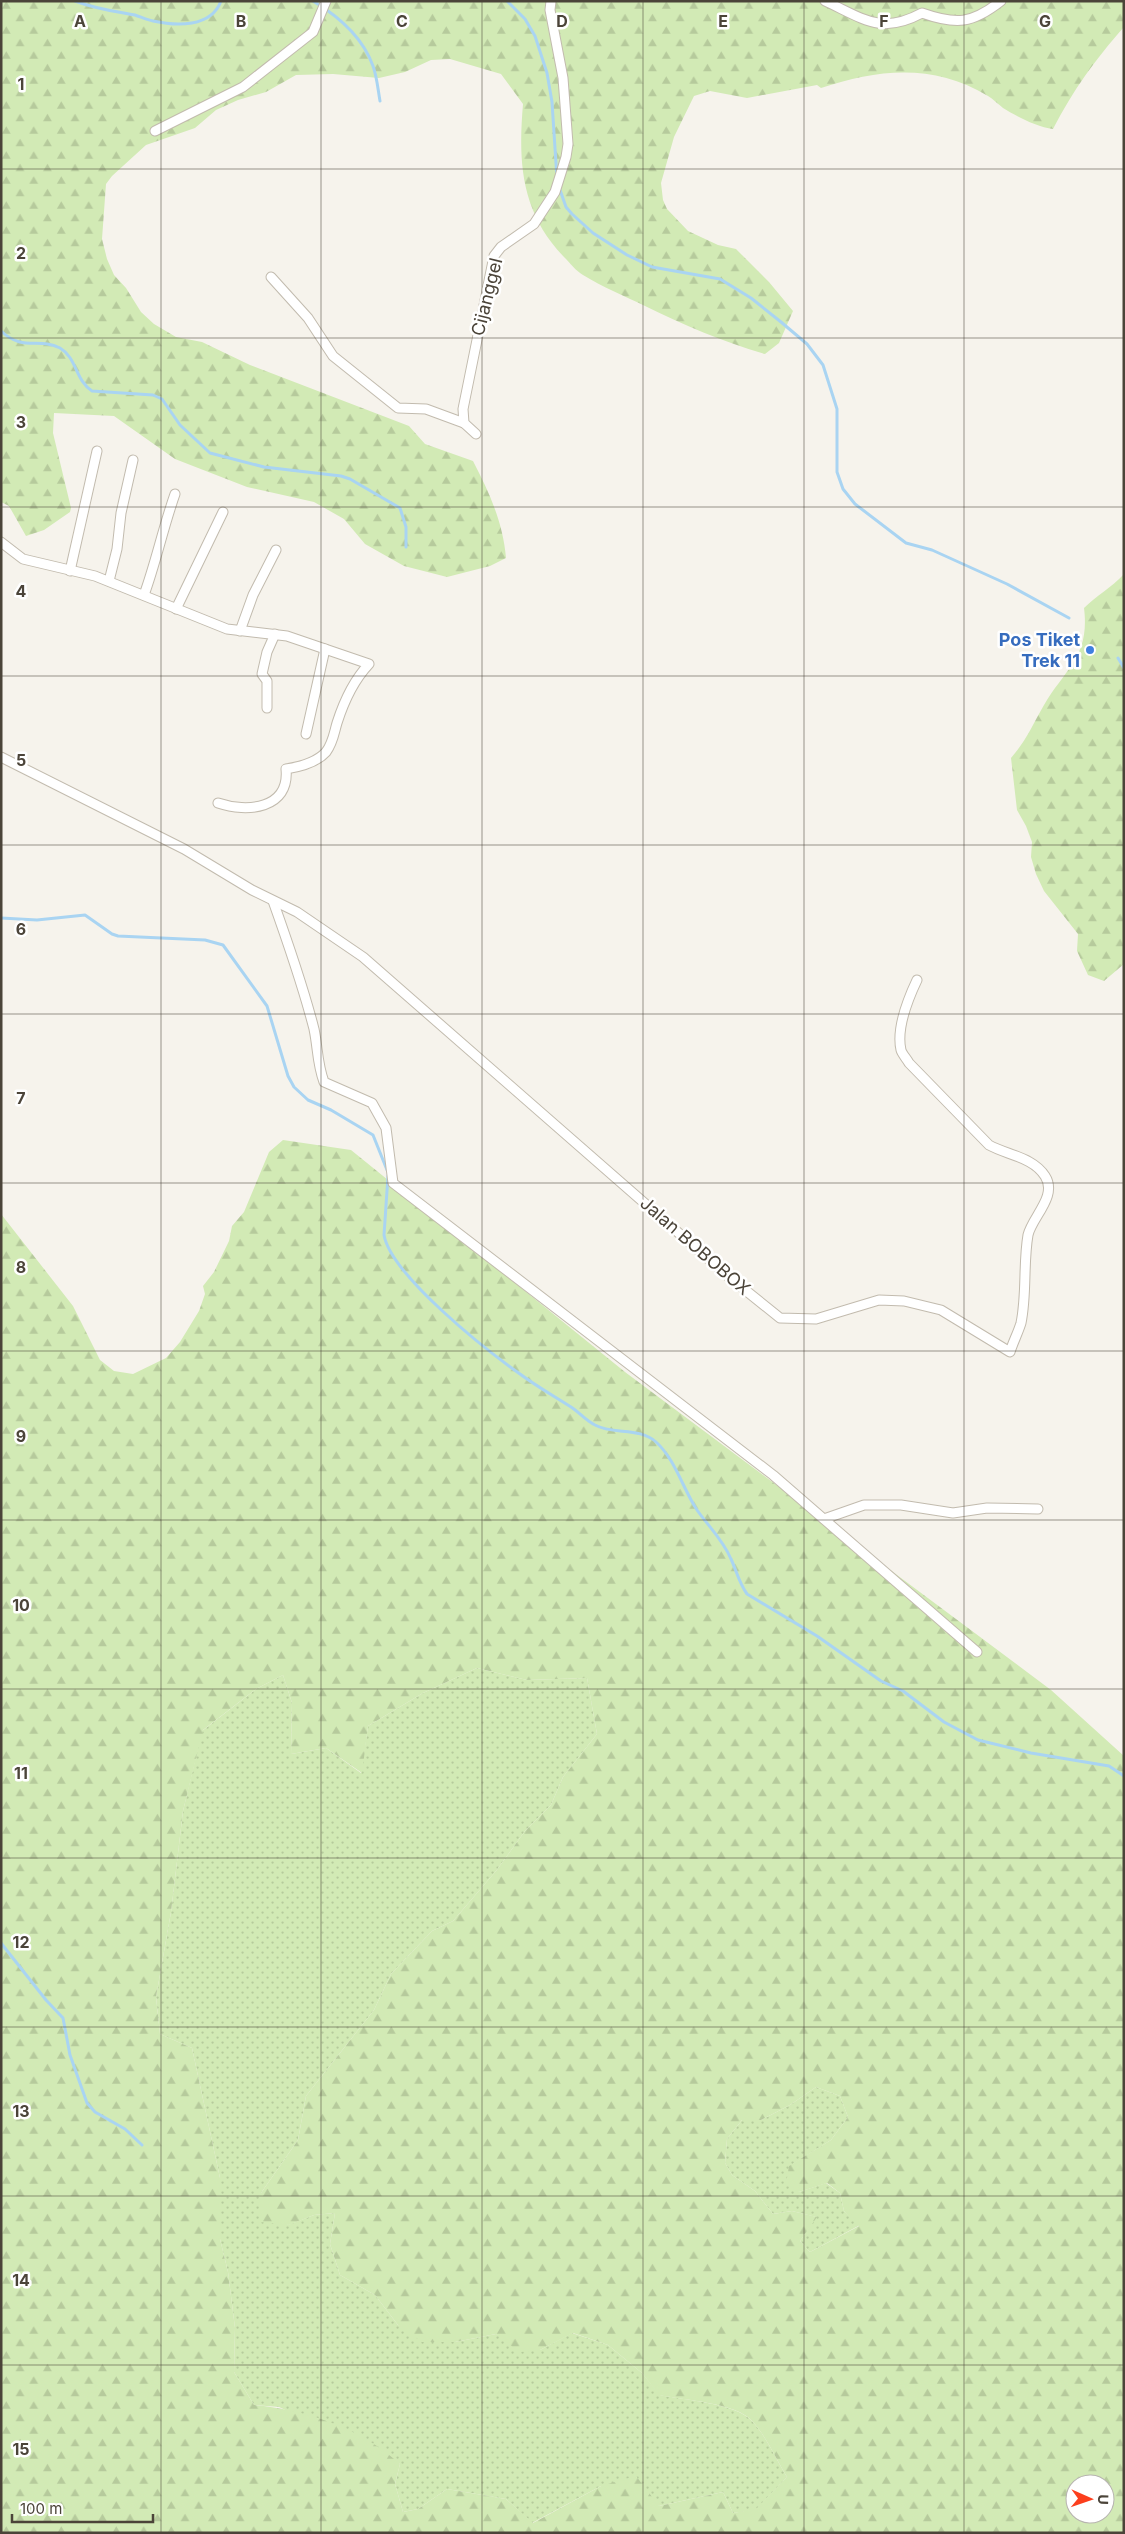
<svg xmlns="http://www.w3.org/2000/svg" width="1125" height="2534" viewBox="0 0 1125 2534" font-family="Inter,sans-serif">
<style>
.grass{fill:url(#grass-dots)}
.forest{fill:url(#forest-firs);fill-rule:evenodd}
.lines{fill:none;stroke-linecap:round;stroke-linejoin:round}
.stream{stroke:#a9d4f2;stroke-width:3}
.street-casing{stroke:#c2bbae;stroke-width:11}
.street{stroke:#fff;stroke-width:9}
.grid{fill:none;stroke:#4b4439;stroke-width:1;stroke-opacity:0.55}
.shop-dot{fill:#3f7fe0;stroke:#fff;stroke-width:2}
.labels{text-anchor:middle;stroke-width:5;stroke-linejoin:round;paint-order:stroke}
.street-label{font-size:18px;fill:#4b4439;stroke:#fff}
.shop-label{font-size:18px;font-weight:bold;fill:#366cbe;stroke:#fff;text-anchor:end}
.grid-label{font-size:16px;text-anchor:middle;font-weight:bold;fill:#4b4439;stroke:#fff;stroke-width:5;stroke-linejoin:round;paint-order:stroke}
</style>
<defs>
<pattern id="grass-dots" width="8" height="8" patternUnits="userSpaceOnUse" patternTransform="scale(1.25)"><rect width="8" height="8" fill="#d2eab5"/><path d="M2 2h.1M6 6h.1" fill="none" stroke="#b6ca9c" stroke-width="1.8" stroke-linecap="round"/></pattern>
<pattern id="forest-firs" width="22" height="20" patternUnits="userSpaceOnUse" patternTransform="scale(1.25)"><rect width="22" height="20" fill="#d2eab5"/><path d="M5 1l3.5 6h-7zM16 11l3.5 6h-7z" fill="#b6ca9c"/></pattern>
</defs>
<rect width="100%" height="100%" fill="#f6f3ec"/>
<!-- grass -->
<g class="grass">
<path d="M 477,1668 L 527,1680 L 587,1678 L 597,1734 L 563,1777 L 551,1805 L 525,1831 L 496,1871 L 453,1921 L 432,1931 L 391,1974 L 374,2010 L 306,2096 L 298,2140 L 261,2193 L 288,2225 L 314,2215 L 335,2213 L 330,2244 L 340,2275 L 375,2295 L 398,2325 L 455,2342 L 496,2334 L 540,2350 L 572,2333 L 608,2345 L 642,2373 L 660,2395 C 683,2400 736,2403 752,2421 C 766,2436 776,2459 787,2477 L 756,2510 L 733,2513 L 723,2492 L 659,2506 L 601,2486 L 532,2523 L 506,2499 L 447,2489 L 418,2509 L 403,2512 L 395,2484 L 400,2464 L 279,2407 L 254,2405 L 234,2372 L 235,2328 L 228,2272 L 220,2239 L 220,2178 L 192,2048 L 160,2034 L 156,1997 L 171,1912 L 183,1811 L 202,1731 L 256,1689 L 283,1675 L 292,1703 L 291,1754 L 326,1748 L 361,1773 L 368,1726 L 423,1693 Z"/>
<path d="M 816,2087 L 840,2096 L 848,2117 L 831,2140 L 790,2166 L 799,2192 L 826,2183 L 840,2193 L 844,2211 L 860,2225 L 810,2252 L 800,2241 L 816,2217 L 792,2211 L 773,2214 L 755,2191 L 732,2175 L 725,2163 L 727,2139 L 742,2120 L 761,2120 L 790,2105 Z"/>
</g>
<!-- forest -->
<g class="forest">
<path d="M 1,1 L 1124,1 L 1124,27 C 1094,61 1074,89 1053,129 C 1037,127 1016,116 1003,108 C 998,104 993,99 988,96 C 934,63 878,69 821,88 L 817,85 L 747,98 L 710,91 L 694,96 L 674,137 L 661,183 L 663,200 L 667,209 L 688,231 L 718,245 L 736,249 L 769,282 L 793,311 L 779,343 L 765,354 C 723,342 684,325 645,306 C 625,296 602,287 583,275 C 576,271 570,263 564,257 C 521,212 518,163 523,104 L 501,74 L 450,59 L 431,60 L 405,72 L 379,78 L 333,74 L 296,75 L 266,92 L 238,100 L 216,110 L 195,128 L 146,145 L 112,176 L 106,184 L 102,239 L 107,259 L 114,275 L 126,288 L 141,312 L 154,324 L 176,337 L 202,342 L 250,365 L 409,426 L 425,444 L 473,461 C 489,492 503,522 506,558 L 490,566 L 447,577 L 404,566 L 365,544 L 344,519 L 314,502 L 247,487 L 175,459 L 114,416 L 54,413 L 53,433 L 71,508 L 70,512 L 44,530 L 26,536 L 9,506 L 1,502 Z"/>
<path d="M 1124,574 L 1124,964 L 1104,981 L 1088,975 L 1077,951 L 1078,934 L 1044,891 L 1036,874 L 1031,857 L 1032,842 L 1026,826 L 1017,810 L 1011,758 C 1026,741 1033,724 1044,705 C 1066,668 1090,656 1084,608 C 1097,595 1111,588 1124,574 Z"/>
<path d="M 283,1140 L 351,1150 L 625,1372 L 1051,1690 L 1124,1756 L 1124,2533 L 1,2533 L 1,1214 L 73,1306 L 100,1360 L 114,1371 L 133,1374 L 166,1358 L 180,1342 L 199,1311 L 205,1294 L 203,1286 L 214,1272 L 229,1241 L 232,1226 L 244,1212 L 269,1152 ZM 477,1668 L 527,1680 L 587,1678 L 597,1734 L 563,1777 L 551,1805 L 525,1831 L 496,1871 L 453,1921 L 432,1931 L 391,1974 L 374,2010 L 306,2096 L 298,2140 L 261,2193 L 260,2222 L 289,2225 L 314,2215 L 335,2213 L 330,2244 L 340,2275 L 375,2295 L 398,2325 L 422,2342 L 455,2342 L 496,2334 L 519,2352 L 540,2350 L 573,2333 L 608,2345 L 642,2373 L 659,2395 C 683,2400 737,2403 752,2421 C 766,2436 776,2459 787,2477 L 756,2509 L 733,2513 L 723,2492 L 659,2506 L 636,2476 L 601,2486 L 533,2523 L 506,2499 L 447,2489 L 418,2509 L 403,2512 L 395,2484 L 400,2464 C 360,2428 307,2410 254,2405 L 234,2372 L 235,2328 L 228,2272 L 220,2239 L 220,2178 L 192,2048 L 160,2034 L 156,1997 L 171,1912 L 183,1811 L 203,1730 L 256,1689 L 283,1675 L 292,1703 L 291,1754 L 326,1748 L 362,1773 L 368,1726 L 423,1693 ZM 816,2087 L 840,2096 L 848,2117 L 831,2140 L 789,2166 L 786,2184 L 799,2192 L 827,2183 L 840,2193 L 844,2211 L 859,2226 L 810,2252 L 800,2241 L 817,2217 L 792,2211 L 773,2214 L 755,2191 L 732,2175 L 725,2163 L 727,2139 L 742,2120 L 761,2120 L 790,2105 ZM 1075,2484 L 1105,2484 L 1105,2514 L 1075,2514 Z"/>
</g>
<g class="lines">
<!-- stream -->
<g class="stream">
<path d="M 75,1 C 96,9 113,11 135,15 C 141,17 147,20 153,21 C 176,26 211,28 221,1"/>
<path d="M 313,1 C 338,16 363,38 373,66 C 377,77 378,90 380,101"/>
<path d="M 507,1 L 525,19 L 535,36 L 547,73 L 552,102 L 557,179"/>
<path d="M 559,187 L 566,207 L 572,214 L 593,233 L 627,255 L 652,267 L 720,279 L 751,298 L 781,322 L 807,344 L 823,365 L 837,409 L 837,472 L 843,489 L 855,504 L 906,543 L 932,550 L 1007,584 L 1069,618"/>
<path d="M 1,331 C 23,352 39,337 60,348 C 77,358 75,380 92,391 L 153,395 L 162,399 L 180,425 L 210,453 L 264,467 L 341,476 L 350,479 L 400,508 L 406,527 L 406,547"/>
<path d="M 1118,658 L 1124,668"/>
<path d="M 1,918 L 37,920 L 85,915 L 112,934 L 118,936 L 205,940 L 223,945 L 267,1006 L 288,1076 L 294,1087 L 308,1100 L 331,1110 L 373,1135 L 387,1170"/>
<path d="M 388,1176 L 384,1235 C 391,1275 486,1350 520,1374 C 536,1386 554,1396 571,1407 C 579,1412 586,1421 595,1425 C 613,1435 640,1427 656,1442 C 675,1459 683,1489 697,1510 C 709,1527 723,1540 731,1559 C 737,1572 739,1583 747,1594 L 817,1636 L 881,1681 L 903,1691 L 944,1722 L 978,1740 L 1031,1753 L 1109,1766 L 1124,1776"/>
<path d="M 1,1943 L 46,2000 L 63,2018 L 70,2055 L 87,2103 L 95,2112 L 125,2129 L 142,2145"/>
</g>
<defs>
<g id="street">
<path d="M 825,1 C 864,19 881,35 922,13 C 956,25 972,24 1001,1"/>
<path d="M 155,131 L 243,87 L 313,32 L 326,1"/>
<path d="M 271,277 L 308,318 L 333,356 L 398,408 L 426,409 L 464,423"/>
<path d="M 476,434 L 464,423 L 463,409 L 494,256 L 501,247 L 534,224 L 555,192 L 566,157 L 568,144 L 563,78 L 550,10 L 551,1"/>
<path d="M 1,542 L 23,559 L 95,576 L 227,629 L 287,636 L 369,664 C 353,681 344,701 337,723 C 334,733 333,743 326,752 C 317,762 299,767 286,769 C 290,809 247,813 218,803"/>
<path d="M 70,571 L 97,451"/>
<path d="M 109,581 L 117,549 L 121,513 L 133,460"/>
<path d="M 144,595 C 156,562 163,528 175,494"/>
<path d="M 176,609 L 223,512"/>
<path d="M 240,631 L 253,595 L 276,550"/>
<path d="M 267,708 L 267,681 L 262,674 L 267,652 L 275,634"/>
<path d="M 306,734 L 325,649"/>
<path d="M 1,757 L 184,849 L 252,890 L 297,912 L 363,957 L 729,1277 L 780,1318 L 816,1319 L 879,1300 L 904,1301 L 941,1310 L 1010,1352 C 1013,1342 1018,1333 1021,1323 C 1027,1294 1023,1264 1028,1235 C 1032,1217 1058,1196 1045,1176 C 1033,1157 1007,1155 989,1145 L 909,1063 C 907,1059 902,1054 901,1050 C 896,1028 908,999 917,980"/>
<path d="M 273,901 C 288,943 303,986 314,1029 C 318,1048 317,1063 324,1082 L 372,1103 L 386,1128 L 393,1183 L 773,1475 L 977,1652"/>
<path d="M 824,1519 L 864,1505 L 901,1505 L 953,1513 L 987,1508 L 1038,1509"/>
</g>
</defs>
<!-- street casing -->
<use href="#street" class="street-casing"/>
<!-- street -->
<use href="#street" class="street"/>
</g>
<!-- grid -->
<path class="grid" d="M 161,1 L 161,2533M 321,1 L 321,2533M 482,1 L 482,2533M 643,1 L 643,2533M 804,1 L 804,2533M 964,1 L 964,2533M 1,169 L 1124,169M 1,338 L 1124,338M 1,507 L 1124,507M 1,676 L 1124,676M 1,845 L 1124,845M 1,1014 L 1124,1014M 1,1183 L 1124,1183M 1,1351 L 1124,1351M 1,1520 L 1124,1520M 1,1689 L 1124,1689M 1,1858 L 1124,1858M 1,2027 L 1124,2027M 1,2196 L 1124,2196M 1,2365 L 1124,2365"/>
<!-- markers -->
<circle class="shop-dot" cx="1090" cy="650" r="5"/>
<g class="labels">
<!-- street labels -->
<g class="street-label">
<text transform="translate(487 297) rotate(-76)" y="6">Cijanggel</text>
<text transform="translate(695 1246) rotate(41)" y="6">Jalan BOBOBOX</text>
</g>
<!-- shop labels -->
<g class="shop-label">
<text x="1080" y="646">Pos Tiket<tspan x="1080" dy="21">Trek 11</tspan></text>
</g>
</g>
<g class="grid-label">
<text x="80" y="27">A</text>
<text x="241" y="27">B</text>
<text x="402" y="27">C</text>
<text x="562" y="27">D</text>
<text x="723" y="27">E</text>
<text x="884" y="27">F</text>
<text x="1045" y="27">G</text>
<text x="21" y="90">1</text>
<text x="21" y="259">2</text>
<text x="21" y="428">3</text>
<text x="21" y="597">4</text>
<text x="21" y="766">5</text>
<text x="21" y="935">6</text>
<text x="21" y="1104">7</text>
<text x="21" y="1273">8</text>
<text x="21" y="1442">9</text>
<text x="21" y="1611">10</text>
<text x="21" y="1779">11</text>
<text x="21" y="1948">12</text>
<text x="21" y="2117">13</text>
<text x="21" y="2286">14</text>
<text x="21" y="2455">15</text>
</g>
<!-- border -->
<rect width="1125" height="2534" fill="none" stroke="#4b4439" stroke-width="5"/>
<!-- north arrow -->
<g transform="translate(1090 2499) rotate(92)"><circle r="24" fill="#ffffff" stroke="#b7b4b0"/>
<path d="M0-4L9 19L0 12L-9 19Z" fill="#fc3f1d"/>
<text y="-8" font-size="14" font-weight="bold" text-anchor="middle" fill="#4b4439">U</text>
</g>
<!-- scale -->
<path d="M12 2514v8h141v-8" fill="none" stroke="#4b4439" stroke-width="2.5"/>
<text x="20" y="2514" font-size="15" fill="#4b4439" stroke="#ffffff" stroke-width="4" paint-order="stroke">100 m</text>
</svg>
